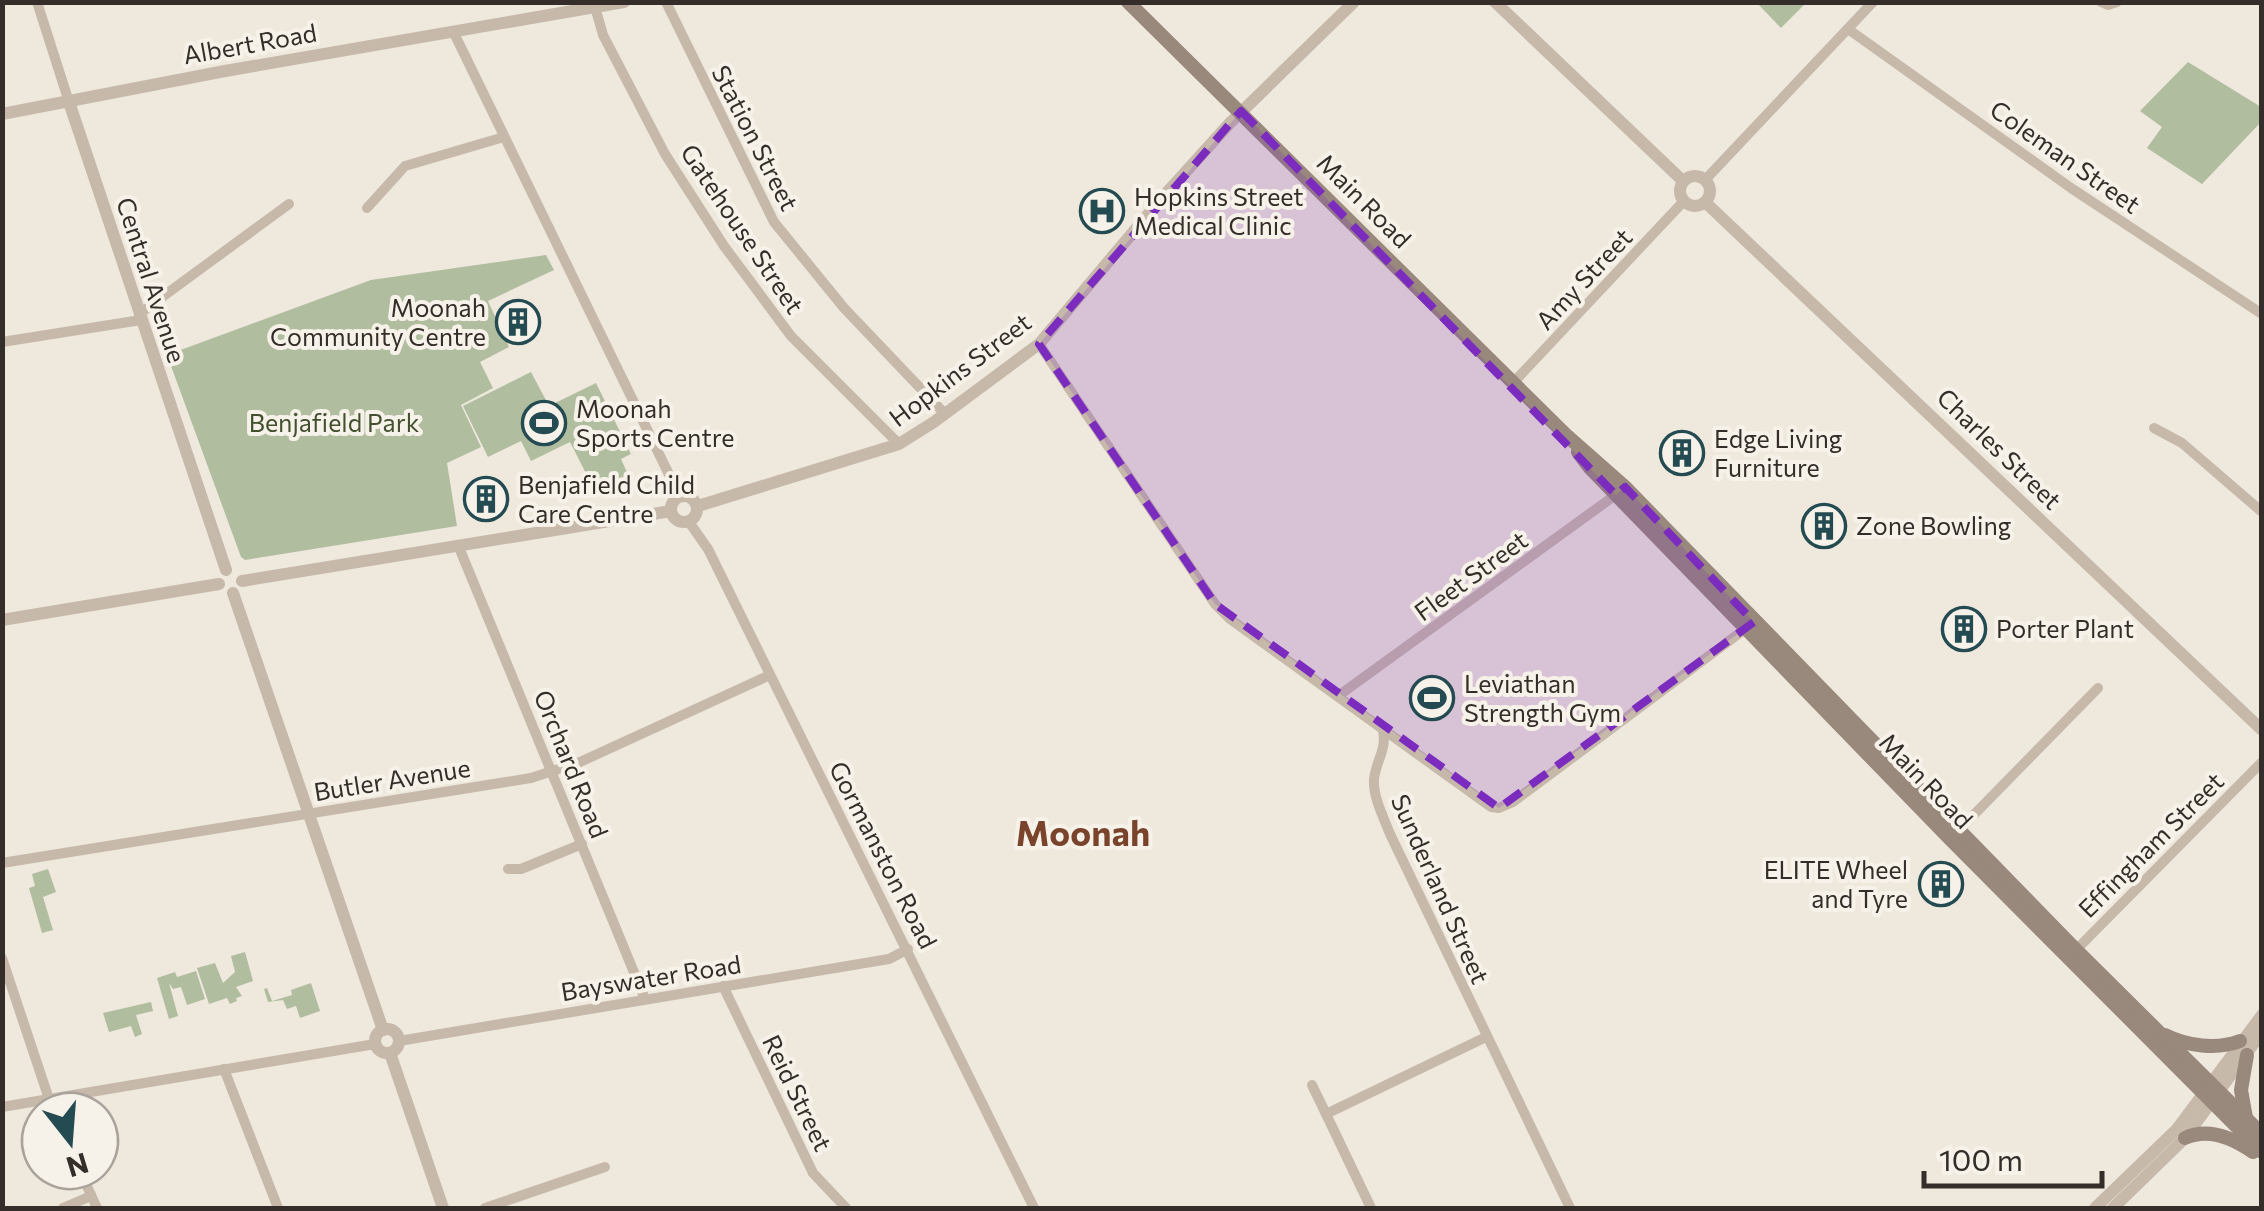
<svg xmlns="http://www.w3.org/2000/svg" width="2264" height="1211" viewBox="0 0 2264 1211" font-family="Commissioner,sans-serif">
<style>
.green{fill:#b1bd9f}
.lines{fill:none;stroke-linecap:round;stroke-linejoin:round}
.minor{stroke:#c6b9aa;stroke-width:10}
.tertiary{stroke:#c6b9aa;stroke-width:12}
.secondary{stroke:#99887c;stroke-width:14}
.marked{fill:#7b2cbf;fill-opacity:0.2;stroke:#7b2cbf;stroke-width:8;stroke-dasharray:20 12;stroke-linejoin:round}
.labels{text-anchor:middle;stroke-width:8;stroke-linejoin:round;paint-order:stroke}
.street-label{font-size:25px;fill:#342d29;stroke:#f7f2e9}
.poi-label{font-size:25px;fill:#342d29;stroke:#f7f2e9;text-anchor:start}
.park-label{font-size:25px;fill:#42502f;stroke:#f7f2e9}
.district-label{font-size:35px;font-weight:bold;fill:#7a432b;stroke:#f7f2e9}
</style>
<rect width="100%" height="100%" fill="#efe8dd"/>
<!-- green -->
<g class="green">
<path d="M 1757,3 L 1806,3 L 1781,28 Z"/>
<path d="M 2188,62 L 2261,107 L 2261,122 L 2202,184 L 2147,148 L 2162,127 L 2140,111 Z"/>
<path d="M 546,255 L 554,270 L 488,301 L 509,347 L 480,362 L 493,388 L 461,405 L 481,447 L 447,463 L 457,526 L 245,560 L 241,557 L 167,355 L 371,280 Z"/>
<path d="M 531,372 L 549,406 L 596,383 L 631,454 L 621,459 L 630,479 L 597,495 L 570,442 L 531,461 L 521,441 L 488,457 L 463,406 Z"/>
<path d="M 48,869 L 56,892 L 43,897 L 53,930 L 42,933 L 29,888 L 35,886 L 32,874 Z"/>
<path d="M 245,952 L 253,981 L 236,987 L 242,996 L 236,998 L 237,1001 L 230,1004 L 227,998 L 209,1004 L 197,968 L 215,963 L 223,983 L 235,972 L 231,956 Z"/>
<path d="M 196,971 L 205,999 L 187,1005 L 181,987 L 173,989 L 169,983 L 178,1016 L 169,1019 L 157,978 L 175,972 L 177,977 Z"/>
<path d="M 311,983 L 320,1011 L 300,1018 L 296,1006 L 287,1009 L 283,1000 L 268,1002 L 264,989 L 267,988 L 272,1001 L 292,995 L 291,990 Z"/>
<path d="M 151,1002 L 153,1011 L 136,1015 L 142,1034 L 135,1037 L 131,1026 L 109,1032 L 103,1013 Z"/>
</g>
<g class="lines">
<!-- minor -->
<g class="minor">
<path d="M 37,2 L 69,102"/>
<path d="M 666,2 L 774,222 L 844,308 L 945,414"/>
<path d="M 2101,2 L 2108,5 L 2117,2"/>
<path d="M 595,7 L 603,35 L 665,154 L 724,246 L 791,336 L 899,444"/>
<path d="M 1848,29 L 2071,188 L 2262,314"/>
<path d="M 453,31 L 680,497"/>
<path d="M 1705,180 L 1873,2"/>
<path d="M 367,208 L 405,166 L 504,137"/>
<path d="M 139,314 L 289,204"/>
<path d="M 2,342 L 141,320"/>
<path d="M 1039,344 L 1215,604 L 1230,619 L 1491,807 L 1499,808 L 1513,802 L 1749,626"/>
<path d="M 1513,383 L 1683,202"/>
<path d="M 2154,428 L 2182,443 L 2262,512"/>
<path d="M 689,522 L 708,549 L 1034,1208"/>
<path d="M 458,545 L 645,999"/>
<path d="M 1338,696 L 1621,491"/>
<path d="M 1383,731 C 1387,749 1376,761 1374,779 C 1373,797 1383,816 1390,834 L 1570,1208"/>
<path d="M 1955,834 L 2098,688"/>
<path d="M 2,863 L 531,778 L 580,762 L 770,675"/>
<path d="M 508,869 L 521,869 L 582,844"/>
<path d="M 2073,953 L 2262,762"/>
<path d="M 2,958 L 53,1111"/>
<path d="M 723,986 L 813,1173 L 846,1208"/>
<path d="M 399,1041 L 889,959 L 908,949"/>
<path d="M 224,1069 L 278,1208"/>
<path d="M 1312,1085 L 1326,1114"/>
<path d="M 2,1107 L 375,1044"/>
<path d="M 80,1171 L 97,1208"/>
<path d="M 63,1208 L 91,1196"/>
<path d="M 485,1208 L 605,1167"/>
<path d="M 1371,1208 L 1326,1114 L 1486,1037"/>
</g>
<!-- tertiary -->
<g class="tertiary">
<path d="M 1495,2 L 1683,181"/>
<path d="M 69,102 L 226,570"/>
<path d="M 2,114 L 225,71 L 624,2"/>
<circle cx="1695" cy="191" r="15"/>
<path d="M 1705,202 L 2262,730"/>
<circle cx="684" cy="509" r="13"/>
<path d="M 698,506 L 899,444 L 934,422 L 1039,344 L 1161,199 L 1229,124 L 1354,2"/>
<path d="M 242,581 L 671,511"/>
<path d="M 233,593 L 383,1030"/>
<path d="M 2,620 L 219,584"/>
<circle cx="387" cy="1041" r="12"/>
<path d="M 390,1053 L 443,1208"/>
<path d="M 2095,1208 L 2177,1129 L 2262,1015"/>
<path d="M 2113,1208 L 2185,1138 L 2262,1032"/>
</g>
<!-- secondary -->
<g class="secondary">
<path d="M 1128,2 L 1566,435 L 1625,487 L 2076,950 L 2262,1134"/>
<path d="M 1578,452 L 1590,468 L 1950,839 L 2262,1152"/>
<path d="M 2165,1035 C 2187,1046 2217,1050 2240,1041"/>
<path d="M 2246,1118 L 2241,1090 L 2247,1055"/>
<path d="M 2185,1138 C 2209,1127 2233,1138 2253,1152"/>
</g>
</g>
<!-- marked area -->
<path class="marked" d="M 1241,111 L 1616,495 L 1625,487 L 1754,622 L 1499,808 L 1215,604 L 1039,344 Z"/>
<!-- icons -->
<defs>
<symbol id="hospital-ring" viewBox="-11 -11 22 22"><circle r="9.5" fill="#f7f2e9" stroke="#234b51" stroke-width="1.5"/><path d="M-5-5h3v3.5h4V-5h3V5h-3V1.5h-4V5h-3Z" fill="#234b51"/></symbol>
<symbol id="building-ring" viewBox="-11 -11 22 22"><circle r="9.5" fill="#f7f2e9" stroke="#234b51" stroke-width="1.5"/><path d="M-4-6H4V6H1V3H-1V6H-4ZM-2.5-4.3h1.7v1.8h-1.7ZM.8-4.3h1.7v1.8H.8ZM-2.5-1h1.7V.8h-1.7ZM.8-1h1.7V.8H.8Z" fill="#234b51"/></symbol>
<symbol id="stadium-ring" viewBox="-11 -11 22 22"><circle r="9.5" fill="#f7f2e9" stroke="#234b51" stroke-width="1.5"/><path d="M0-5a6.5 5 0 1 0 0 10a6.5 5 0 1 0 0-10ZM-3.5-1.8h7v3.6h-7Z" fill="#234b51"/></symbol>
</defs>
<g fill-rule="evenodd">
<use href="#hospital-ring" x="1077" y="186" width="50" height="50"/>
<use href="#building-ring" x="493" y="297" width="50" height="50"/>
<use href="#stadium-ring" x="519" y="398" width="50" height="50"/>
<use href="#building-ring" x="1657" y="428" width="50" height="50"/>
<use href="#building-ring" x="461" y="474" width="50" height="50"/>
<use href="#building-ring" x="1799" y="501" width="50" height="50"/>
<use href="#building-ring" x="1939" y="604" width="50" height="50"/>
<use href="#stadium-ring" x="1407" y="673" width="50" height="50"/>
<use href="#building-ring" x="1916" y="859" width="50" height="50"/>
</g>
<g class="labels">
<!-- street labels -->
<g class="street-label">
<text transform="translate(250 44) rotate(-10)" y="9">Albert Road</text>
<text transform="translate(755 138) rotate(63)" y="9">Station Street</text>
<text transform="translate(2065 157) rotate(35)" y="9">Coleman Street</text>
<text transform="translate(1364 201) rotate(45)" y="9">Main Road</text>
<text transform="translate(742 229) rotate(56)" y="9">Gatehouse Street</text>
<text transform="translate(1584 279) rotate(-47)" y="9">Amy Street</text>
<text transform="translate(151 280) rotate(72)" y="9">Central Avenue</text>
<text transform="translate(960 370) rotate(-37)" y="9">Hopkins Street</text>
<text transform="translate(1999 449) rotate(44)" y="9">Charles Street</text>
<text transform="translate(1471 576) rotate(-36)" y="9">Fleet Street</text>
<text transform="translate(571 764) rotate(68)" y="9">Orchard Road</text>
<text transform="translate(392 780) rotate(-9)" y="9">Butler Avenue</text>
<text transform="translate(1926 781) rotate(46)" y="9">Main Road</text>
<text transform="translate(2151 845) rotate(-45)" y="9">Effingham Street</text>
<text transform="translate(883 855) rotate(63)" y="9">Gormanston Road</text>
<text transform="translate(1440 889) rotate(66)" y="9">Sunderland Street</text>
<text transform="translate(651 978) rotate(-9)" y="9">Bayswater Road</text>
<text transform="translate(797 1093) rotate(64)" y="9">Reid Street</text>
</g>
<!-- poi labels -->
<g class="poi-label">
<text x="1134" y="206">Hopkins Street<tspan x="1134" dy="29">Medical Clinic</tspan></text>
<text x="486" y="317" text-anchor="end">Moonah<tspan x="486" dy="29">Community Centre</tspan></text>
<text x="576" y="418">Moonah<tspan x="576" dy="29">Sports Centre</tspan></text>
<text x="1714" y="448">Edge Living<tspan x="1714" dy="29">Furniture</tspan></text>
<text x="518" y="494">Benjafield Child<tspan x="518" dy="29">Care Centre</tspan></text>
<text x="1856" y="535">Zone Bowling</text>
<text x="1996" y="638">Porter Plant</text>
<text x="1464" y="693">Leviathan<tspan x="1464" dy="29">Strength Gym</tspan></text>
<text x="1908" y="879" text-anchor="end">ELITE Wheel<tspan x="1908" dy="29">and Tyre</tspan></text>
</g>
<!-- park labels -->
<g class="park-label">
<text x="334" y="432">Benjafield Park</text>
</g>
<!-- district labels -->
<g class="district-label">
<text x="1083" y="846">Moonah</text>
</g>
</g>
<!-- border -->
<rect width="2264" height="1211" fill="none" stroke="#342d29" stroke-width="10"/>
<!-- north arrow -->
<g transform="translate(70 1141) rotate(163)"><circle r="48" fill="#f7f2e9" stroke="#a9a39c" stroke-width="2.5"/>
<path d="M0-8L18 38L0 25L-18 38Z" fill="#234b51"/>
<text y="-15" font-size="28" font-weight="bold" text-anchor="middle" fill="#342d29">N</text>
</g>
<!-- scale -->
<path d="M1924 1171v15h178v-15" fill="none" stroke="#342d29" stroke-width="5"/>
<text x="1939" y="1171" font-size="30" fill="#342d29" stroke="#f7f2e9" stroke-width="8" paint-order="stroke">100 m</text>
</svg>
